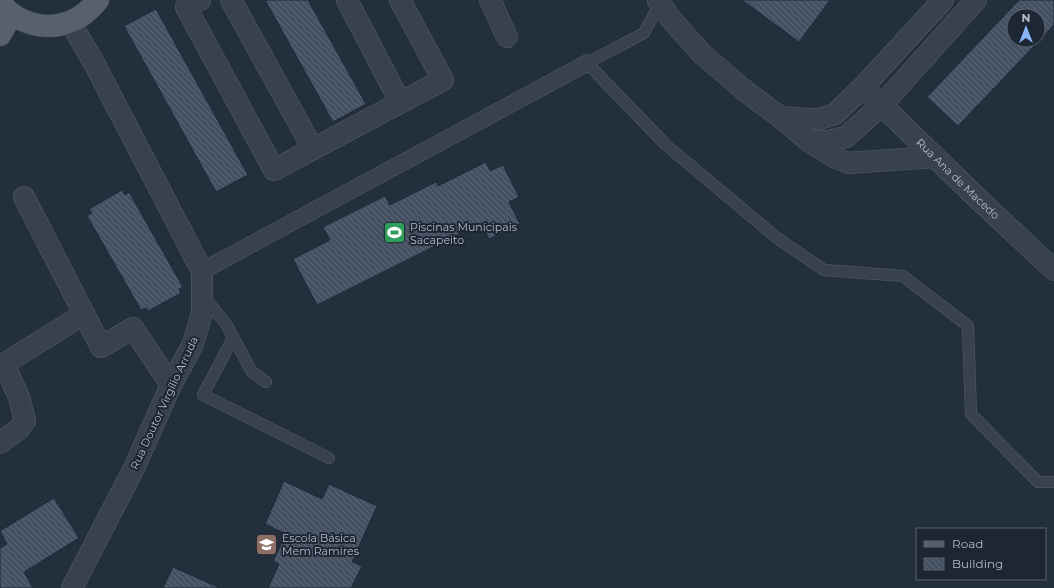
<svg xmlns="http://www.w3.org/2000/svg" width="1054" height="588" viewBox="0 0 1054 588" font-family="Montserrat,sans-serif">
<style>
.building{fill:url(#building-back-hatch);stroke:#1f2835;fill-rule:evenodd}
.lines{fill:none;stroke-linecap:round;stroke-linejoin:round}
.service-casing{stroke:#565f6c;stroke-width:12}
.pedestrian-casing{stroke:#565f6c;stroke-width:17}
.minor-casing{stroke:#565f6c;stroke-width:22}
.primary-casing{stroke:#414a57;stroke-width:23}
.service{stroke:#38414e;stroke-width:11}
.pedestrian{stroke:#38414e;stroke-width:16}
.minor{stroke:#38414e;stroke-width:21}
.primary{stroke:#56606e;stroke-width:22}
.labels{text-anchor:middle;stroke-width:4;stroke-linejoin:round;paint-order:stroke}
.street-label{font-size:11px;fill:#b4bcc9;stroke:#1d2633}
.poi-label{font-size:11px;fill:#b4bcc9;stroke:#1d2633;text-anchor:start}
</style>
<defs>
<pattern id="building-back-hatch" width="6" height="6" patternUnits="userSpaceOnUse"><rect width="6" height="6" fill="#455162"/><path d="M-1 5l2 2M0 0l6 6M5-1l2 2" fill="none" stroke="#5d6877"/></pattern>
</defs>
<rect width="100%" height="100%" fill="#242f3e"/>
<!-- building -->
<g class="building">
<path d="M 265,0 L 308,0 L 366,104 L 333,122 Z"/>
<path d="M 742,0 L 830,0 L 799,42 Z"/>
<path d="M 1019,0 L 1054,0 L 1054,25 L 958,126 L 927,97 ZM 1014,16 L 1038,16 L 1038,40 L 1014,40 Z"/>
<path d="M 156,9 L 248,175 L 216,192 L 124,26 Z"/>
<path d="M 486,162 L 490,171 L 503,165 L 519,197 L 509,202 L 520,224 L 489,239 L 481,223 L 317,305 L 293,259 L 330,240 L 323,227 L 385,196 L 390,205 L 436,182 L 438,186 Z"/>
<path d="M 122,190 L 125,195 L 129,192 L 183,287 L 179,289 L 181,293 L 148,311 L 146,308 L 141,310 L 87,216 L 92,213 L 89,209 Z"/>
<path d="M 284,481 L 322,499 L 329,484 L 377,506 L 352,562 L 362,566 L 351,588 L 268,588 L 279,564 L 273,561 L 286,534 L 265,524 Z"/>
<path d="M 54,498 L 79,538 L 24,572 L 33,588 L 0,588 L 0,548 L 7,544 L 0,531 Z"/>
<path d="M 173,567 L 220,588 L 163,588 Z"/>
</g>
<g class="lines">
<defs>
<g id="service">
<path d="M 660,3 L 644,33 L 587,63 L 666,145 L 777,238 L 824,270 L 903,276 L 968,326 L 971,414 L 1038,482 L 1054,482"/>
<path d="M 204,297 L 226,324 L 252,372 L 266,382"/>
<path d="M 233,338 L 203,395 L 329,458"/>
</g>
<path id="pedestrian" d="M 202,271 L 587,63"/>
<g id="minor">
<path d="M 200,0 L 186,7 L 274,170 L 313,149"/>
<path d="M 231,0 L 313,149 L 443,80 L 400,0"/>
<path d="M 347,0 L 400,102"/>
<path d="M 490,0 L 507,37"/>
<path d="M 658,0 L 670,18 L 702,54 L 744,90 L 780,117 L 810,142 L 834,157 L 848,163 L 934,157"/>
<path d="M 70,22 L 93,61 L 202,271 L 202,313 L 193,344 L 171,385 L 134,468 L 72,588"/>
<path id="s1" d="M 863,87 L 973,194 L 1054,270"/>
<path d="M 780,117 L 806,119 L 819,119 L 835,114 L 863,87 L 943,0"/>
<path d="M 810,142 L 828,141 L 846,137 L 882,105 L 976,0"/>
<path d="M 24,197 L 101,347 L 133,328 L 171,385"/>
<path d="M 0,443 L 19,429 L 25,421 L 19,397 L 4,364 L 84,314"/>
</g>
<g id="primary">
<path d="M 0,2 C 4,6 8,12 13,15 C 43,34 76,28 98,0"/>
<path d="M 0,35 L 12,14"/>
</g>
</defs>
<!-- service casing -->
<use href="#service" class="service-casing"/>
<!-- pedestrian casing -->
<use href="#pedestrian" class="pedestrian-casing"/>
<!-- minor casing -->
<use href="#minor" class="minor-casing"/>
<!-- primary casing -->
<use href="#primary" class="primary-casing"/>
<!-- service -->
<use href="#service" class="service"/>
<!-- pedestrian -->
<use href="#pedestrian" class="pedestrian"/>
<!-- minor -->
<use href="#minor" class="minor"/>
<!-- primary -->
<use href="#primary" class="primary"/>
</g>
<!-- icons -->
<defs>
<symbol id="stadium-square" viewBox="-11 -11 22 22"><rect x="-9" y="-9" width="18" height="18" rx="4" fill="#2e9e5b" stroke="#1d2633"/><path d="M0-5a6.5 5 0 1 0 0 10a6.5 5 0 1 0 0-10ZM-3.5-1.8h7v3.6h-7Z" fill="#fff"/></symbol>
<symbol id="school-square" viewBox="-11 -11 22 22"><rect x="-9" y="-9" width="18" height="18" rx="4" fill="#8d6e63" stroke="#1d2633"/><path d="M0-5L7-2L0 1L-7-2ZM-4 1L0 2.5L4 1V4Q0 6-4 4Z" fill="#fff"/></symbol>
</defs>
<g fill-rule="evenodd">
<use href="#stadium-square" x="382" y="220" width="25" height="25"/>
<use href="#school-square" x="254" y="532" width="25" height="25"/>
</g>
<g class="labels">
<!-- street labels -->
<g class="street-label">
<text dy="4" stroke="none"><textPath href="#s1" startOffset="132">Rua Ana de Macedo</textPath></text>
<text transform="translate(164 403) rotate(-65)" y="4">Rua Doutor Virgílio Arruda</text>
</g>
<!-- poi labels -->
<g class="poi-label">
<text x="410" y="231">Piscinas Munícipais<tspan x="410" dy="13">Sacapeito</tspan></text>
<text x="282" y="542">Escola Básica<tspan x="282" dy="13">Mem Ramires</tspan></text>
</g>
</g>
<!-- legend -->
<rect x="916" y="528" width="130" height="52" fill="#1d2633" stroke="#59626f"/>
<rect x="924" y="541" width="20" height="6" fill="#56606e" stroke="#59626f"/>
<text x="952" y="548" font-size="12" fill="#b4bcc9">Road</text>
<rect x="924" y="558" width="20" height="12" fill="url(#building-back-hatch)" stroke="#59626f"/>
<text x="952" y="568" font-size="12" fill="#b4bcc9">Building</text>
<!-- north arrow -->
<g transform="translate(1026 28)"><circle r="19" fill="#1d2633" stroke="#59626f"/>
<path d="M0-3L7 15L0 10L-7 15Z" fill="#8ab4f8"/>
<text y="-6" font-size="11" font-weight="bold" text-anchor="middle" fill="#b4bcc9">N</text>
</g>
</svg>
